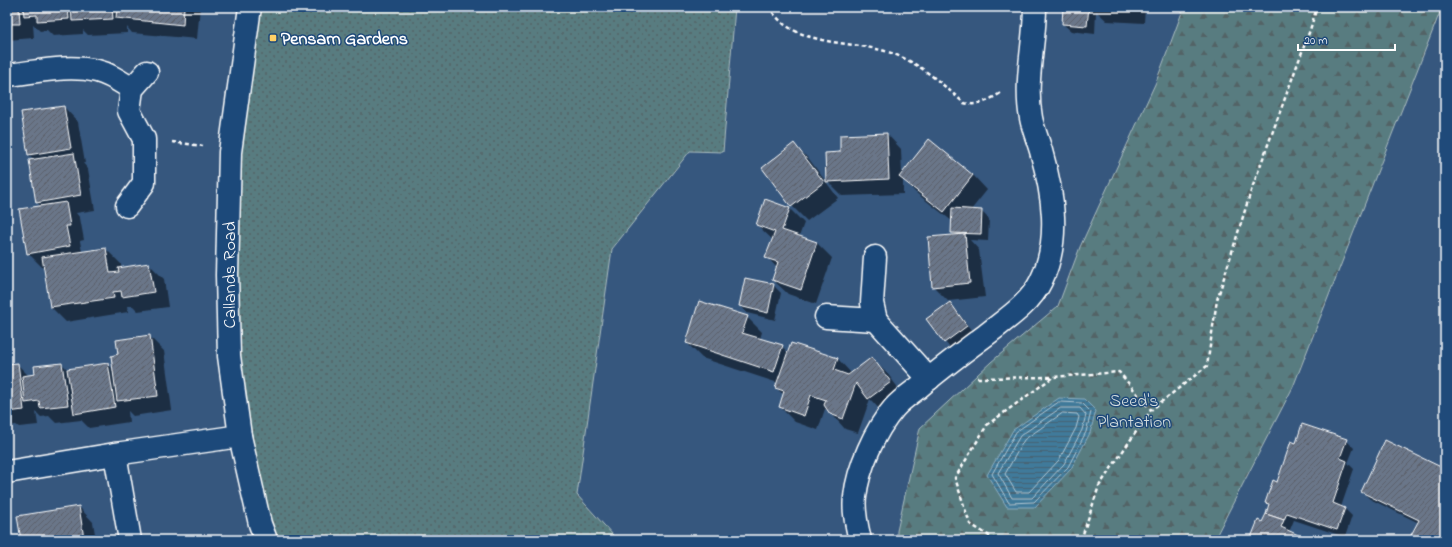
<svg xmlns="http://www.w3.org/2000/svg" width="1452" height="547" viewBox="0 0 1452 547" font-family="'Indie Flower',sans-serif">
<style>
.green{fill:url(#green-dots);stroke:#acbdc0}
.forest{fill:url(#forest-firs);stroke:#acbdc0}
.water{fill:url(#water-rules);stroke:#8dafc2}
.shadow{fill:#0007}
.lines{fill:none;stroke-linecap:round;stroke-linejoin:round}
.shore{stroke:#b3cad7;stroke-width:1}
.building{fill:url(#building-hatch);stroke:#fff}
.minor-casing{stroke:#fff;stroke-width:25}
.tertiary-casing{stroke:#fff;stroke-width:25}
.path{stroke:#fff;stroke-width:2.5;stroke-dasharray:4 3;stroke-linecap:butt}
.minor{stroke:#1f4a7a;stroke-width:22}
.tertiary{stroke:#1f4a7a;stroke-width:22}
.poi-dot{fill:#ffd166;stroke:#1f4a7a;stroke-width:1.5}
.labels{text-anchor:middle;stroke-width:3;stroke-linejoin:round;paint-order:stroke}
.poi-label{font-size:18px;font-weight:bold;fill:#fff;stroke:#1f4a7a;text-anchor:start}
.street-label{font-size:18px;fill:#fff;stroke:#1f4a7a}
.park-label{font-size:18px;fill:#d5dedf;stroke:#1f4a7a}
</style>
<defs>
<pattern id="green-dots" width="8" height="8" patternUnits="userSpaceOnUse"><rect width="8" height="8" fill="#587b80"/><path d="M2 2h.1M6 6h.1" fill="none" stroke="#526466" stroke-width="1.8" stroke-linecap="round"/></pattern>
<pattern id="forest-firs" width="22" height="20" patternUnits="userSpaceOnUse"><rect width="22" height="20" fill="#587b80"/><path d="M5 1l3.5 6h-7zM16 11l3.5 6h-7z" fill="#526466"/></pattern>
<pattern id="water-rules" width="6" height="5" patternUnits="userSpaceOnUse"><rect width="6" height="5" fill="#417a9a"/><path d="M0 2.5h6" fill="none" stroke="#466373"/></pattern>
<pattern id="building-hatch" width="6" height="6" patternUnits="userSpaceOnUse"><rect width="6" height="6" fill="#6a7689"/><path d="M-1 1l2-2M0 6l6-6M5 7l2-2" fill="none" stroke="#5b616a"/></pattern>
</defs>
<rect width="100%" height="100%" fill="#36577e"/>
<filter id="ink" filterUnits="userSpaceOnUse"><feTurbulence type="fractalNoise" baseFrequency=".025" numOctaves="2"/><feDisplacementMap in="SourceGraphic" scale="8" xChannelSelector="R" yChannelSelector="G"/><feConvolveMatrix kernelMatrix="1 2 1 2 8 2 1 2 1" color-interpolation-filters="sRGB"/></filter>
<g filter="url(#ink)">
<!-- green -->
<path class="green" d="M 250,7 L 735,7 L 723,152 L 690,151 L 612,249 L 577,495 L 613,535 L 608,540 L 266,540 L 240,436 L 230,152 Z"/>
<!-- forest -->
<path class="forest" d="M 1184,7 L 1442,7 L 1293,387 L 1214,540 L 897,540 L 897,531 L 920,428 L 991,362 L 1058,306 L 1080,247 L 1156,82 Z"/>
<!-- water -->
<path class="water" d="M 1059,398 L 1084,399 L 1096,411 L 1090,433 L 1071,469 L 1035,507 L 1007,507 L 987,475 L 1013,430 Z"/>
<!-- shadow -->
<g class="shadow">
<path d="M 7,7 L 200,7 L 197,39 L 132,33 L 127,27 L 127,33 L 88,35 L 83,30 L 83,34 L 53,36 L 47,30 L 40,31 L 33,24 L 34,38 L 7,40 Z"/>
<path d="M 1065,7 L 1145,7 L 1144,23 L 1107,21 L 1096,11 L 1095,34 L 1071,31 L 1063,24 Z"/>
<path d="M 64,107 L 78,122 L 85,163 L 83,163 L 88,169 L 95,210 L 76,213 L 80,218 L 84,240 L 80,241 L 82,252 L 106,249 L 121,264 L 121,268 L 149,264 L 164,279 L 168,307 L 138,311 L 133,306 L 127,306 L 128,312 L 66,322 L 51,307 L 45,268 L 43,268 L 28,253 L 41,207 L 37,202 L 35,160 L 29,155 Z"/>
<path d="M 887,134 L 901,149 L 902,174 L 973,175 L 987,190 L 971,210 L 981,211 L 989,219 L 988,241 L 970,240 L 979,250 L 985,297 L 948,301 L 933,286 L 955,236 L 952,232 L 952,221 L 915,192 L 903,179 L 903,194 L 842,196 L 828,182 L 827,183 L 826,154 L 841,153 Z"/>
<path d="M 794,145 L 809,159 L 838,198 L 807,221 L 792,206 L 763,168 Z"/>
<path d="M 789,208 L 804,223 L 799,237 L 817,243 L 832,258 L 816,304 L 788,294 L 773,280 L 777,268 L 767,257 L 773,240 L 757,225 Z"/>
<path d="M 773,285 L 781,293 L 775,320 L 747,313 L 740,306 Z"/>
<path d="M 950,304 L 957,311 L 974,334 L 952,350 L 945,342 Z"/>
<path d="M 747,317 L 762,332 L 760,339 L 782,346 L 788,353 L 791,344 L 838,359 L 852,374 L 872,359 L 887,373 L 905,397 L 883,413 L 870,399 L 858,433 L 845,429 L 828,410 L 825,409 L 818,430 L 795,422 L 780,407 L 784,395 L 776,388 L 778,383 L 702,358 L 687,343 Z"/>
<path d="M 150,337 L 164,351 L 172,410 L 133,416 L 128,411 L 129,422 L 89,428 L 81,420 L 56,423 L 49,416 L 41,417 L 36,412 L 38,425 L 19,427 L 16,425 L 7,426 L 7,365 L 17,364 L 29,376 L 36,375 L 62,364 L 68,370 L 108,364 L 114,370 L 119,355 Z"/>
<path d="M 1346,440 L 1354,448 L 1348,463 L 1354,469 L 1341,507 L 1344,508 L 1352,516 L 1345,537 L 1294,520 L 1289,532 L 1307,540 L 1251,540 L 1263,523 L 1270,506 L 1266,503 L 1277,484 L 1297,444 Z"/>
<path d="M 1445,470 L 1445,540 L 1417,540 L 1413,535 L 1419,523 L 1370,499 L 1362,492 Z"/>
<path d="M 79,507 L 93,522 L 96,540 L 22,540 L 18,517 Z"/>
</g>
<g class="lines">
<!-- shore -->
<g class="shore">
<path d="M 1059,402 L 1082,403 L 1091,412 L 1086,432 L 1068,467 L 1034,502 L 1009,503 L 992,474 L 1016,432 Z"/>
<path d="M 1061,408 L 1080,408 L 1086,415 L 1082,430 L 1064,464 L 1032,498 L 1012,498 L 998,473 L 1020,436 Z"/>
<path d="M 1063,413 L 1077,414 L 1079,417 L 1076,428 L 1059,460 L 1029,492 L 1016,492 L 1005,474 L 1024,440 Z"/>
</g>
</g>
<!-- building -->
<g class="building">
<path d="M 7,7 L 19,7 L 20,24 L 7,24 Z"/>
<path d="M 23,7 L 68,7 L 69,19 L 37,21 L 37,15 L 24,16 Z"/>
<path d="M 71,7 L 112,7 L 113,19 L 72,21 Z"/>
<path d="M 117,7 L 184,7 L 183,25 L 116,18 Z"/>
<path d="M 1063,7 L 1089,7 L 1087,26 L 1062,24 Z"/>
<path d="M 64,106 L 71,148 L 28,155 L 21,112 Z"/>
<path d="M 887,133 L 889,179 L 826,182 L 825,153 L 840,152 L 840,135 Z"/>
<path d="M 929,139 L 973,175 L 944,212 L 899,177 Z"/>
<path d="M 794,143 L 824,182 L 791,207 L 762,168 Z"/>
<path d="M 74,153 L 81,195 L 36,203 L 29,160 Z"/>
<path d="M 765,199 L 790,208 L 782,230 L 817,242 L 801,290 L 772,280 L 778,262 L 765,258 L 775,232 L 756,225 Z"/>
<path d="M 66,202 L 70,226 L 66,226 L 70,246 L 27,254 L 19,209 Z"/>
<path d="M 952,208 L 982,210 L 981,234 L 951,233 Z"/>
<path d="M 965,234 L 970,283 L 932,287 L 928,237 Z"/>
<path d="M 106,248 L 110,273 L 119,272 L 118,268 L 149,263 L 154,292 L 122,297 L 121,291 L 113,292 L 114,298 L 50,307 L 42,257 Z"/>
<path d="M 745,278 L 774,284 L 768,313 L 739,306 Z"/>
<path d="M 699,301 L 748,316 L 742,333 L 783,345 L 774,372 L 686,343 Z"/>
<path d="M 950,302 L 967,326 L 944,343 L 926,319 Z"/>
<path d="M 150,335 L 158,396 L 117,401 L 111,356 L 118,354 L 116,340 Z"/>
<path d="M 791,343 L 838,358 L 834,370 L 848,375 L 872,357 L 891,382 L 868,399 L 856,383 L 843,419 L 830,414 L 824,405 L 826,400 L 811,395 L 804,416 L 779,407 L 784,391 L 775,388 Z"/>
<path d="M 18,363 L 24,410 L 7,412 L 7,364 Z"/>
<path d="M 62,363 L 68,405 L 40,408 L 39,401 L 25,403 L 22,376 L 35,374 L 34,366 Z"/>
<path d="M 108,363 L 115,407 L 74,414 L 67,369 Z"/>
<path d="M 1302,424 L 1347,439 L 1340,458 L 1347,461 L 1333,503 L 1345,508 L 1337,530 L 1287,513 L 1284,520 L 1266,514 L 1269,504 L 1265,503 L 1273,480 L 1277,482 L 1291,441 L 1296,443 Z"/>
<path d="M 1385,440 L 1445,469 L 1445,535 L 1443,535 L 1441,540 L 1421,540 L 1411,535 L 1419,520 L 1361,492 Z"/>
<path d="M 79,506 L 84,539 L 21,540 L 17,516 Z"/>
<path d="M 1266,514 L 1284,520 L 1281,527 L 1309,540 L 1250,540 L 1258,520 L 1262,522 Z"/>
</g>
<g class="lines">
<defs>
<g id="minor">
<path d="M 7,75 C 36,72 68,64 97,71 C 110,74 121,82 132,89"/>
<path d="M 127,206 L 144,183 L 144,139 L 129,111 L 132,89 L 147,72"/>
<path d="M 826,317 L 876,320 L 872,303 L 875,257"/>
<path d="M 876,320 L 929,379"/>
<path d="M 115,454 L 130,540"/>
<path d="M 7,472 L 115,454 L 240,436"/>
<path d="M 860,540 C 857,527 853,511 855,497 C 858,468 875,430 894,408 C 901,400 910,394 918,388 C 940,369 963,352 986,335 C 1006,319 1030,304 1041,281 C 1061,240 1053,193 1041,151 C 1038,140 1033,129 1031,118 C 1024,81 1035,44 1035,7"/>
</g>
<path id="tertiary" d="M 250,7 L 230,152 L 227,275 L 229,356 L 240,436 L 260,524 L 266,540"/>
</defs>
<!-- minor casing -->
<use href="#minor" class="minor-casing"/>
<!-- tertiary casing -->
<use href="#tertiary" class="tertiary-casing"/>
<!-- path -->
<g class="path">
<path d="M 768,7 C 773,13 779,20 785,25 C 817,47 859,41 894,54 C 921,64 942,84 964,103 C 979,107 988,100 1001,93"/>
<path d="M 172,142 L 203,146"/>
<path d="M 977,378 L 1052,377"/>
<path d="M 996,540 L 970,524 L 955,478 L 987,425 L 1053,377 L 1119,372 L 1151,410"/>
<path d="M 1081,540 L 1099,486 L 1151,410 L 1207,366 L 1217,300 L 1251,191 L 1310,30 L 1317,7"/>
</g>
<!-- minor -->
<use href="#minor" class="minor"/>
<!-- tertiary -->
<use href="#tertiary" class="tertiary"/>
</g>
</g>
<!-- markers -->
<rect class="poi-dot" x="269" y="34" width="8" height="8" rx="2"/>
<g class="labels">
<!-- poi labels -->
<g class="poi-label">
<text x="281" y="44">Pensarn Gardens</text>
</g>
<!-- street labels -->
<g class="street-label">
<text transform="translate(229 275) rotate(-90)" y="6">Callands Road</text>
</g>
<!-- park labels -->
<g class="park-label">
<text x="1134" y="406">Seed's<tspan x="1134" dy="21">Plantation</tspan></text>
</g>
</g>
<!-- margin -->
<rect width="1452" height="547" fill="none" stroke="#1f4a7a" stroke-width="24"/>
<rect x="12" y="12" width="1428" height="523" fill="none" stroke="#fff" stroke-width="1.5" filter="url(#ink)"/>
<!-- scale -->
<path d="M1298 44v6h97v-6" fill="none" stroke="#ffffff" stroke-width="2"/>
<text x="1304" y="44" font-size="12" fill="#ffffff" stroke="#1f4a7a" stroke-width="3" paint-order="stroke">20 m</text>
</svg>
